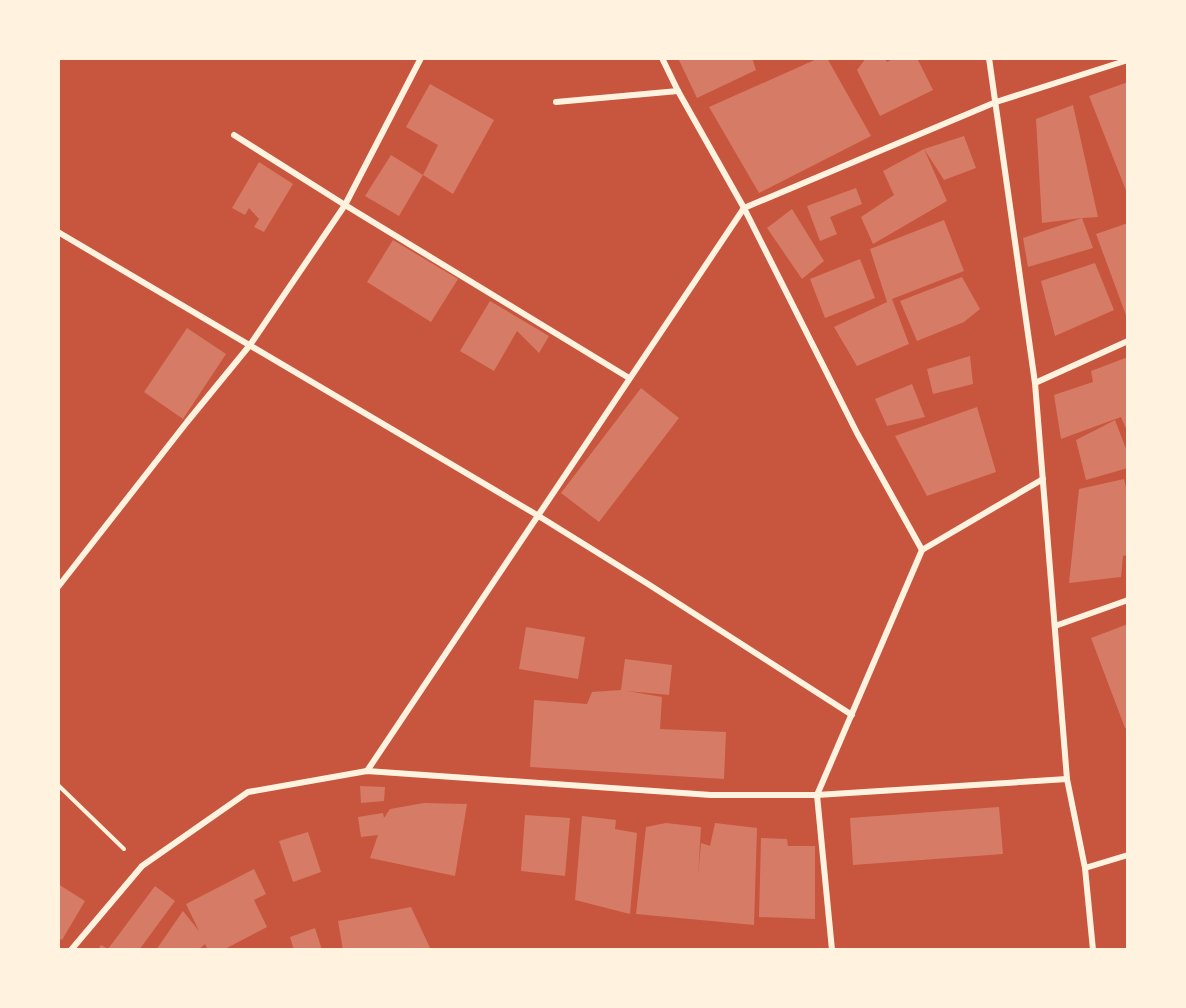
<svg xmlns="http://www.w3.org/2000/svg" width="1186" height="1008" viewBox="0 0 1186 1008" font-family="'Source Sans 3',sans-serif">
<style>
.building{fill:#d67c66}
.lines{fill:none;stroke-linecap:round;stroke-linejoin:round}
.path{stroke:#fff3e0;stroke-width:4}
.minor{stroke:#fff3e0;stroke-width:6}
</style>
<rect width="100%" height="100%" fill="#c8553d"/>
<!-- building -->
<g class="building">
<path d="M 678,58 L 752,58 L 756,70 L 697,98 Z"/>
<path d="M 819,58 L 827,58 L 871,136 L 759,193 L 709,107 Z"/>
<path d="M 866,58 L 885,58 L 887,62 L 894,58 L 917,58 L 933,90 L 880,116 L 857,70 Z"/>
<path d="M 1128,82 L 1128,193 L 1127,193 L 1089,96 Z"/>
<path d="M 430,84 L 494,120 L 453,194 L 423,175 L 399,216 L 365,196 L 391,155 L 423,175 L 438,145 L 406,127 Z"/>
<path d="M 1073,105 L 1098,217 L 1082,218 L 1093,248 L 1028,267 L 1023,238 L 1082,218 L 1042,223 L 1036,119 Z"/>
<path d="M 964,136 L 976,168 L 944,180 L 924,149 Z"/>
<path d="M 924,149 L 947,201 L 873,244 L 861,217 L 894,195 L 883,171 Z"/>
<path d="M 259,162 L 293,184 L 264,232 L 254,227 L 259,219 L 249,208 L 245,215 L 232,208 Z"/>
<path d="M 856,188 L 862,204 L 830,217 L 837,234 L 820,241 L 807,206 Z"/>
<path d="M 792,209 L 824,261 L 802,279 L 767,228 Z"/>
<path d="M 944,220 L 964,271 L 892,299 L 909,344 L 857,366 L 834,327 L 887,302 L 870,249 Z"/>
<path d="M 1128,223 L 1128,318 L 1127,318 L 1096,234 Z"/>
<path d="M 393,240 L 458,279 L 431,322 L 367,282 Z"/>
<path d="M 860,259 L 875,298 L 825,318 L 810,279 Z"/>
<path d="M 1095,263 L 1114,310 L 1055,336 L 1041,281 Z"/>
<path d="M 962,277 L 980,309 L 964,322 L 917,341 L 900,301 Z"/>
<path d="M 490,301 L 549,336 L 539,353 L 517,331 L 494,371 L 460,351 Z"/>
<path d="M 187,328 L 226,354 L 183,419 L 144,392 Z"/>
<path d="M 970,356 L 973,384 L 933,394 L 927,369 Z"/>
<path d="M 1128,357 L 1128,433 L 1121,417 L 1061,439 L 1054,395 L 1093,382 L 1091,371 Z"/>
<path d="M 912,384 L 925,417 L 887,426 L 875,399 Z"/>
<path d="M 641,388 L 679,418 L 599,522 L 561,493 Z"/>
<path d="M 977,407 L 996,472 L 927,496 L 895,436 Z"/>
<path d="M 1115,420 L 1128,454 L 1128,468 L 1086,480 L 1076,440 Z"/>
<path d="M 1124,479 L 1128,496 L 1128,555 L 1123,556 L 1121,577 L 1069,583 L 1079,489 Z"/>
<path d="M 1128,624 L 1128,727 L 1125,728 L 1091,638 Z"/>
<path d="M 526,627 L 585,637 L 578,679 L 519,669 Z"/>
<path d="M 625,659 L 672,665 L 669,695 L 627,691 L 662,697 L 660,729 L 726,732 L 724,779 L 530,767 L 534,700 L 587,704 L 592,692 L 621,690 Z"/>
<path d="M 360,786 L 385,787 L 384,801 L 361,803 Z"/>
<path d="M 424,803 L 467,804 L 455,876 L 370,858 L 378,835 L 361,837 L 358,817 L 383,813 L 384,818 L 390,809 Z"/>
<path d="M 999,807 L 1003,854 L 853,865 L 850,818 Z"/>
<path d="M 525,815 L 570,818 L 565,876 L 521,871 Z"/>
<path d="M 582,816 L 616,820 L 615,829 L 637,833 L 630,914 L 575,900 Z"/>
<path d="M 666,823 L 701,827 L 698,877 L 701,843 L 710,846 L 715,823 L 757,828 L 754,925 L 636,914 L 646,827 Z"/>
<path d="M 308,832 L 321,872 L 293,882 L 279,841 Z"/>
<path d="M 761,838 L 787,839 L 788,846 L 815,846 L 815,919 L 759,917 Z"/>
<path d="M 254,869 L 266,894 L 254,900 L 267,927 L 223,950 L 208,950 L 205,944 L 198,950 L 156,950 L 183,911 L 199,931 L 186,904 Z"/>
<path d="M 58,884 L 85,901 L 62,940 L 58,938 Z"/>
<path d="M 155,886 L 175,901 L 139,950 L 98,950 L 101,945 L 108,949 Z"/>
<path d="M 411,907 L 431,950 L 343,950 L 338,921 Z"/>
<path d="M 315,928 L 322,950 L 294,950 L 290,937 Z"/>
</g>
<g class="lines">
<!-- path -->
<path class="path" d="M 58,785 L 124,849"/>
<!-- minor -->
<g class="minor">
<path d="M 662,58 L 678,91 L 744,208 L 857,433 L 922,550"/>
<path d="M 989,58 L 1035,383 L 1067,779 L 1085,868 L 1093,950"/>
<path d="M 556,102 L 678,91"/>
<path d="M 234,135 L 345,205 L 629,378"/>
<path d="M 58,232 L 537,515 L 648,584 L 852,715"/>
<path d="M 1035,383 L 1128,341"/>
<path d="M 58,587 L 187,422 L 250,345 L 345,205 L 421,58"/>
<path d="M 1055,626 L 1128,600"/>
<path d="M 367,771 L 744,208 L 996,102 L 1128,60"/>
<path d="M 1085,868 L 1128,855"/>
<path d="M 71,950 L 142,866 L 248,792 L 367,771 L 711,795 L 817,795 L 1067,779"/>
<path d="M 832,950 L 817,795 L 922,550 L 1043,479"/>
</g>
</g>
<!-- border -->
<rect width="1186" height="1008" fill="none" stroke="#fff3e0" stroke-width="120"/>
</svg>
